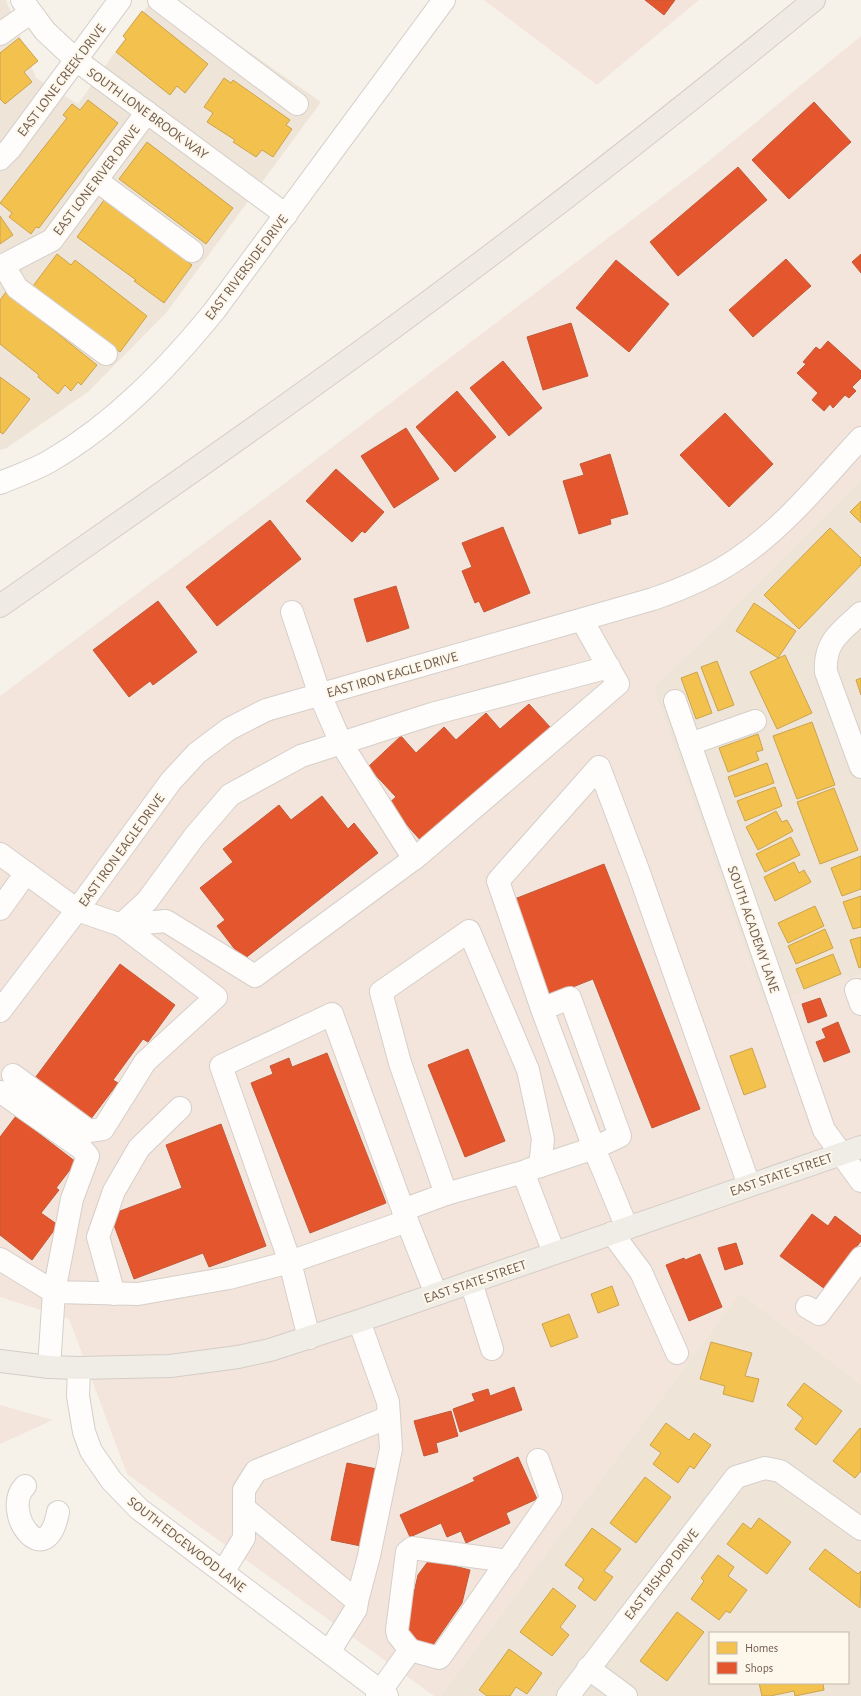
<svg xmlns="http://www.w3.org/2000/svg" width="861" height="1696" viewBox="0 0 861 1696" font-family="'Alegreya Sans',sans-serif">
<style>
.residential{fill:#eee5d8;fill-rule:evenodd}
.commercial{fill:#f3e5dc}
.homes{fill:#f2c14e;stroke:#cba34e}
.shops{fill:#e4572e;stroke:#c15838}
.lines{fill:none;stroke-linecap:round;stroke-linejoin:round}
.minor-casing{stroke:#d5cfc9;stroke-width:24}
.major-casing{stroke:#d4cdc7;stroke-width:24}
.highway-casing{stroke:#d4cdc7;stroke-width:24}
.minor{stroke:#fefdfc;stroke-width:22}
.major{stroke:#f0ede6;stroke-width:22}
.highway{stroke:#f0eae5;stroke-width:22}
.labels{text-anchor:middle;stroke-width:4;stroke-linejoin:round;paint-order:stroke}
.street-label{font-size:14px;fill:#705c4e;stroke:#fdf7ec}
</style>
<rect width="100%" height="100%" fill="#f6f2ea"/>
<!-- residential -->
<g class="residential">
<path d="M 0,0 L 6,0 L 36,78 L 78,104 L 152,0 L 175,0 L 321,102 L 166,313 L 88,392 L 5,449 L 0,450 Z"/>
<path d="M 861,479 L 861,974 L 849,979 L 848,976 L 765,1006 L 653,688 L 724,619 L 723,617 Z"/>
<path d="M 740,1292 L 861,1384 L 861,1696 L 440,1696 ZM 710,1633 L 848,1633 L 848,1683 L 710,1683 Z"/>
</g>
<!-- commercial -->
<g class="commercial">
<path d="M 484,0 L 699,0 L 597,85 Z"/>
<path d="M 861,36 L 861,479 L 723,617 L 724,619 L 653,688 L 765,1006 L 848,976 L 849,979 L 861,974 L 861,1384 L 740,1292 L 440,1696 L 434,1696 L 127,1474 L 69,1319 L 0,1297 L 0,696 L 285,483 L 699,169 Z"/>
<path d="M 0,1405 L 53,1420 L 0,1444 Z"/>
</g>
<!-- homes -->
<g class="homes">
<path d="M 142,11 L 208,64 L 185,93 L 177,86 L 170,95 L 116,52 L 126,39 L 123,36 Z"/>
<path d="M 19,38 L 38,61 L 24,72 L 32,82 L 5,104 L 0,99 L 0,53 Z"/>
<path d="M 224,78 L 231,83 L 233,80 L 290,120 L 286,125 L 292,129 L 273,157 L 262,150 L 256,157 L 233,142 L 235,140 L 207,122 L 213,113 L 204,107 Z"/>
<path d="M 88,100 L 118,123 L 39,228 L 36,227 L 31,234 L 9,217 L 12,213 L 0,203 L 67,118 L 63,115 L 72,104 L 80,110 Z"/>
<path d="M 147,142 L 233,208 L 206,244 L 119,179 Z"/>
<path d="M 104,200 L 192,265 L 164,303 L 134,281 L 136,280 L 77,237 Z"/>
<path d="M 0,216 L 13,235 L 0,244 Z"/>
<path d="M 57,254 L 71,265 L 75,260 L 147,316 L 120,352 L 33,286 Z"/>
<path d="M 6,292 L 97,365 L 81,385 L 78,382 L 71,391 L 65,385 L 58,394 L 38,377 L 39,375 L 0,344 L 0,300 Z"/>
<path d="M 0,377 L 30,399 L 3,434 L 0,432 Z"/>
<path d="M 861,501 L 861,523 L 850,512 Z"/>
<path d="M 830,528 L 861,558 L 861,565 L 799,629 L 764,595 Z"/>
<path d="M 754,603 L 796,631 L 778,658 L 736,631 Z"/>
<path d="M 785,655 L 812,713 L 777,729 L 750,672 Z"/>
<path d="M 717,661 L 734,705 L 718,711 L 701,667 Z"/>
<path d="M 697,672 L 712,713 L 696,719 L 681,678 Z"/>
<path d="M 861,678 L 861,695 L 856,680 Z"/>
<path d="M 812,722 L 835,785 L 797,799 L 773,736 Z"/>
<path d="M 758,734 L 763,750 L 756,752 L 759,760 L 728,772 L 719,748 Z"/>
<path d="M 767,763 L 774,783 L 735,797 L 728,777 Z"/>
<path d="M 775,787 L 782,806 L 745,821 L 737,801 Z"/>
<path d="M 834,788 L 858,850 L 820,864 L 797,802 Z"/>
<path d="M 776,811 L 782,822 L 787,820 L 793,831 L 758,850 L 746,827 Z"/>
<path d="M 791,837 L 800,855 L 765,872 L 756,854 Z"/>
<path d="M 861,856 L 861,889 L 842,896 L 831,868 Z"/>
<path d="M 794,862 L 799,873 L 804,870 L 811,882 L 775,901 L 764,877 Z"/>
<path d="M 861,896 L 861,927 L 853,929 L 843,902 Z"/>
<path d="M 815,906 L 824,926 L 788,943 L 778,923 Z"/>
<path d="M 825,929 L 833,948 L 796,964 L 788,946 Z"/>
<path d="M 861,937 L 861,967 L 859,968 L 850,940 Z"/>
<path d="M 833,954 L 841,974 L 804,989 L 796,969 Z"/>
<path d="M 752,1048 L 766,1087 L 744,1095 L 730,1056 Z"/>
<path d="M 612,1286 L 619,1305 L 598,1313 L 591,1294 Z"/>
<path d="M 569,1314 L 578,1337 L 551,1347 L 542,1324 Z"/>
<path d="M 711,1342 L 752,1353 L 745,1376 L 759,1379 L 753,1402 L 723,1394 L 725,1386 L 700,1379 Z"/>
<path d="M 804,1383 L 842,1411 L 816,1445 L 795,1429 L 803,1418 L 787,1405 Z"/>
<path d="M 666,1423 L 689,1440 L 694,1433 L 711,1445 L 694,1469 L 690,1466 L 678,1483 L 653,1464 L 661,1453 L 650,1445 Z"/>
<path d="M 860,1428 L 861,1429 L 861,1471 L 855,1478 L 833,1461 Z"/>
<path d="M 645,1477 L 671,1497 L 636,1543 L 610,1523 Z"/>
<path d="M 759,1518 L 791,1542 L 767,1574 L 727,1544 L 743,1523 L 751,1529 Z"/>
<path d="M 592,1528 L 621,1549 L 604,1571 L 613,1577 L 595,1601 L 578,1588 L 584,1579 L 565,1565 Z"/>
<path d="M 825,1549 L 858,1574 L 861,1571 L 860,1608 L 809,1569 Z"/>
<path d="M 718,1555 L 734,1567 L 728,1576 L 747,1590 L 730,1613 L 726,1611 L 719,1620 L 691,1599 L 704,1581 L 701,1578 Z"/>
<path d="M 553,1588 L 576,1606 L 560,1627 L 569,1635 L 552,1656 L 520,1632 Z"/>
<path d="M 677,1612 L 704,1632 L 667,1681 L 640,1661 Z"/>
<path d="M 509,1649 L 542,1673 L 527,1694 L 516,1687 L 510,1696 L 487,1696 L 479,1690 Z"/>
<path d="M 759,1683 L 823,1683 L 824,1690 L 795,1696 L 794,1691 L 770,1696 L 762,1696 Z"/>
</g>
<!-- shops -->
<g class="shops">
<path d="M 645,0 L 675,0 L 664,15 Z"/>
<path d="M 814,102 L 851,142 L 789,199 L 752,160 Z"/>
<path d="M 738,167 L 767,200 L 678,276 L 650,242 Z"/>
<path d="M 861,254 L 861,273 L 852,262 Z"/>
<path d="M 786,259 L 811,286 L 753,337 L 729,310 Z"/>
<path d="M 616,260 L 669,304 L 629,352 L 576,308 Z"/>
<path d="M 571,323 L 588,376 L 543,390 L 527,337 Z"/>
<path d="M 828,341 L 861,371 L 861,378 L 852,387 L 856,391 L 849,398 L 845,395 L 833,408 L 830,404 L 824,411 L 812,400 L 818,393 L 797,373 L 806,364 L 803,362 L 816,347 L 820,350 Z"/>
<path d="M 503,361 L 542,408 L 509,436 L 470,388 Z"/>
<path d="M 457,391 L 496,437 L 455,472 L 416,427 Z"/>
<path d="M 725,413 L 773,464 L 729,507 L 680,455 Z"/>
<path d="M 406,428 L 439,479 L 394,508 L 361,456 Z"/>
<path d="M 610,454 L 628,514 L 610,519 L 611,524 L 579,534 L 563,481 L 584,475 L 580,464 Z"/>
<path d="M 336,469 L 384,512 L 365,533 L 362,531 L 352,542 L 306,501 Z"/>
<path d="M 270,520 L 301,559 L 217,626 L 186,587 Z"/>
<path d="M 503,527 L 530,593 L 484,612 L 479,601 L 475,603 L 462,571 L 472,567 L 462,543 Z"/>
<path d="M 396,586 L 409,628 L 367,642 L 354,599 Z"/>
<path d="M 158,601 L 197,652 L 153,685 L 150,681 L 129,697 L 93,650 Z"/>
<path d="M 529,704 L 550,727 L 423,843 L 388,804 L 396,797 L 368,767 L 401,736 L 416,753 L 444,727 L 456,740 L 486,713 L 500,729 Z"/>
<path d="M 322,796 L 348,829 L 354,823 L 378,853 L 243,960 L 217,926 L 225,920 L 200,888 L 233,862 L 223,849 L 279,805 L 291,820 Z"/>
<path d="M 604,864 L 700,1109 L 652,1128 L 593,979 L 550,996 L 512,900 Z"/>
<path d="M 120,964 L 175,1005 L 148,1042 L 143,1039 L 113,1080 L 118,1083 L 90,1120 L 35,1078 Z"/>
<path d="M 820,998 L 827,1016 L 808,1023 L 802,1004 Z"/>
<path d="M 838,1022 L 850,1052 L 824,1062 L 816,1042 L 826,1038 L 822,1029 Z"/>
<path d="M 468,1049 L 505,1141 L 465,1157 L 428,1065 Z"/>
<path d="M 327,1053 L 386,1203 L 310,1233 L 251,1083 L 273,1074 L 270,1066 L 289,1058 L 292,1067 Z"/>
<path d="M 16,1116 L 76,1162 L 56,1188 L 59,1190 L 41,1213 L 58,1225 L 32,1260 L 0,1235 L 0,1137 Z"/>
<path d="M 221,1124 L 266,1246 L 209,1267 L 203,1253 L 134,1279 L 114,1225 L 120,1211 L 182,1188 L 166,1145 Z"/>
<path d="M 812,1214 L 828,1226 L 835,1216 L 861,1236 L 861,1241 L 825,1289 L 780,1256 Z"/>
<path d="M 736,1243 L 743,1264 L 725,1270 L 718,1248 Z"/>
<path d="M 700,1254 L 722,1307 L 689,1321 L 666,1265 L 684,1258 L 685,1260 Z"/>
<path d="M 514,1387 L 522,1410 L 460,1432 L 453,1409 L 475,1401 L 472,1394 L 488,1389 L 490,1396 Z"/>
<path d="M 451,1411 L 458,1436 L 436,1443 L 438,1452 L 424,1456 L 414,1421 Z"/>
<path d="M 518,1457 L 537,1499 L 506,1513 L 510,1523 L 466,1543 L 461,1531 L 447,1537 L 441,1523 L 410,1537 L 400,1515 L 475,1481 L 473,1478 Z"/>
<path d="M 347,1463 L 377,1469 L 361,1546 L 331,1540 Z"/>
<path d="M 429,1560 L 470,1570 L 462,1603 L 433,1645 L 417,1641 L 405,1632 L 418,1575 Z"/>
</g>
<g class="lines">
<defs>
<g id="minor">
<path d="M 22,0 L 45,31 L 76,60 L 286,215"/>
<path d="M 159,0 L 297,104"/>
<path d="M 0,34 L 30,13"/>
<path d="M 0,159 L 10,149 L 120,0"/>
<path d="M 96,180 L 192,251"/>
<path d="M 4,266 L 17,288 L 106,354"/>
<path d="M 0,267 L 52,240 L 147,112"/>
<path d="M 0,483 C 16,476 35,470 50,461 C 115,423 168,368 215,310 L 444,0"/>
<path d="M 292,612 L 320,695 L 341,743 L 414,859"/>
<path d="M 861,613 C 840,632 824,642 826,672 L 861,767"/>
<path d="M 675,701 L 824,1130 L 861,1181"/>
<path d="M 690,744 L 755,721"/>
<path d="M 0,854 L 77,910 L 121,925 L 166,921 L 255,976 L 419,855 L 618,684 L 582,620"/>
<path d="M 0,909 L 26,873"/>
<path d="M 856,990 L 861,1004"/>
<path d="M 0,1011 L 77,910 L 171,781 L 197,753 L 229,729 L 266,710 L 653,599 C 682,589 711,577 737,559 C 785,527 822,480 861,438"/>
<path d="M 332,1014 L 407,1221 L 290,1262 L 221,1066 Z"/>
<path d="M 13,1075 L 89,1131 L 103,1129 L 145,1062 L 216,997 L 121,925 L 147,901 L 194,837 L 230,795 L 301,756 L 432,714 L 609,667"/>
<path d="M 0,1093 L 1,1092 L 81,1148 L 88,1156 L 72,1199 L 54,1292 L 138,1294 L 229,1278 L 290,1262 L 309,1338"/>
<path d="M 540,1166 L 543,1139 L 528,1070 L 469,931 L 381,992 L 400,1063 L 446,1194 L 523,1172 L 554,1253"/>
<path d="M 528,1170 L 594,1148 L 620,1136 L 570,998 L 542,1009"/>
<path d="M 403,1210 L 446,1194"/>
<path d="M 407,1221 L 436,1294"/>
<path d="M 627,1228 L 594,1148 L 542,1009 L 498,881 L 599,767 L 638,870 L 749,1185"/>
<path d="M 612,1233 L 641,1272 L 677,1353"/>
<path d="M 0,1259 L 54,1292 L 49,1367"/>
<path d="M 471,1282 L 492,1349"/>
<path d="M 114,1294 L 98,1237 L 114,1191 L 139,1148 L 180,1108"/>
<path d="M 807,1307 L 819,1314 L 861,1258"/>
<path d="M 79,1368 L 78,1396 L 84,1432 L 91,1451 L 111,1480 L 139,1509 L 387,1696"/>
<path d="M 25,1486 C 0,1511 46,1576 58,1512"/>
<path d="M 244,1508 L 357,1601 L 356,1609 L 329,1652"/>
<path d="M 223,1572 L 244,1538 L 244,1490 L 256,1471 L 389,1417 L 388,1402 L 359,1321"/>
<path d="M 357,1601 L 369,1556 L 391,1449 L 389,1417"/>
<path d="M 410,1650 L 398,1635 L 397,1630 L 407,1552 L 412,1548 L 508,1561"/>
<path d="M 588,1668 L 626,1696"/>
<path d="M 377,1696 L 410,1650 L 439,1658 L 441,1656 L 550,1500 L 551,1497 L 538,1460"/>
<path d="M 568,1696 L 736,1477 L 765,1468 L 780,1471 L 861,1529"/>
</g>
<path id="major" d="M 0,1361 L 49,1367 L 79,1368 L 170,1366 L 238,1357 L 270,1350 L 359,1321 L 861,1147"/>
<path id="highway" d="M 0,606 C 124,519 249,433 371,344 C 522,234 669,119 814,0"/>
</defs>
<!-- minor casing -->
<use href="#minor" class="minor-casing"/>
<!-- major casing -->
<use href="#major" class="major-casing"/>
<!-- highway casing -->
<use href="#highway" class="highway-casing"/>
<!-- minor -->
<use href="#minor" class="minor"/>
<!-- major -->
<use href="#major" class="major"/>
<!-- highway -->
<use href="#highway" class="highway"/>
</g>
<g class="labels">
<!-- street labels -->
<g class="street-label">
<text transform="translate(61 80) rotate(-53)" y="5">EAST LONE CREEK DRIVE</text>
<text transform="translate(148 113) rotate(36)" y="5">SOUTH LONE BROOK WAY</text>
<text transform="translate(96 180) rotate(-53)" y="5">EAST LONE RIVER DRIVE</text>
<text transform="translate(246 267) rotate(-53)" y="5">EAST RIVERSIDE DRIVE</text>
<text transform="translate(392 674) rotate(-16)" y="5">EAST IRON EAGLE DRIVE</text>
<text transform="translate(121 850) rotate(-54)" y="5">EAST IRON EAGLE DRIVE</text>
<text transform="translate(754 929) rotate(71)" y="5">SOUTH ACADEMY LANE</text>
<text transform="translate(781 1174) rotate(-19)" y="5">EAST STATE STREET</text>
<text transform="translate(475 1281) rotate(-19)" y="5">EAST STATE STREET</text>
<text transform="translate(187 1544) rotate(38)" y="5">SOUTH EDGEWOOD LANE</text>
<text transform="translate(661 1574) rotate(-52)" y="5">EAST BISHOP DRIVE</text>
</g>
</g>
<!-- legend -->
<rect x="709" y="1632" width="140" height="52" fill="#fdf7ec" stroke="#c5b9ad"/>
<rect x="717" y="1642" width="20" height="12" fill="#f2c14e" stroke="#c5b9ad"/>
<text x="745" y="1652" font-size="12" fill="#705c4e">Homes</text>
<rect x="717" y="1662" width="20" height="12" fill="#e4572e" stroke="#c5b9ad"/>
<text x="745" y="1672" font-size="12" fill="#705c4e">Shops</text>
</svg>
